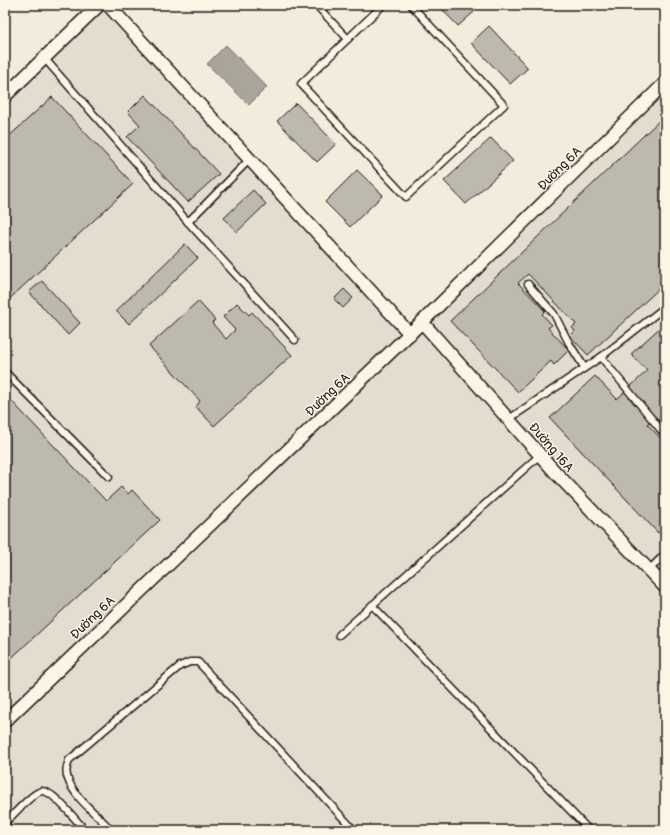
<svg xmlns="http://www.w3.org/2000/svg" width="670" height="835" viewBox="0 0 670 835" font-family="Pangolin,sans-serif">
<style>
.built{fill:#e3ddcf}
.water{fill:#aaa59b;stroke:#716e68}
.building{fill:#beb9ae;stroke:#1c1c1c}
.lines{fill:none;stroke-linecap:round;stroke-linejoin:round}
.lane-casing{stroke:#1c1c1c;stroke-width:9}
.street-casing{stroke:#1c1c1c;stroke-width:15}
.lane{stroke:#fcf5e5;stroke-width:6}
.street{stroke:#fcf5e5;stroke-width:12}
.labels{text-anchor:middle;stroke-width:3;stroke-linejoin:round;paint-order:stroke}
.street-label{font-size:13px;fill:#1c1c1c;stroke:#fcf5e5}
</style>
<rect width="100%" height="100%" fill="#f3ecdd"/>
<filter id="ink" filterUnits="userSpaceOnUse"><feTurbulence type="fractalNoise" baseFrequency=".025" numOctaves="2"/><feDisplacementMap in="SourceGraphic" scale="8" xChannelSelector="R" yChannelSelector="G"/><feConvolveMatrix kernelMatrix="1 2 1 2 8 2 1 2 1" color-interpolation-filters="sRGB"/></filter>
<g filter="url(#ink)">
<!-- built -->
<path class="built" d="M 103,8 L 410,342 L 665,90 L 665,830 L 5,830 L 5,104 Z"/>
<!-- water -->
<path class="water" d="M 226,45 L 267,87 L 249,105 L 207,64 Z"/>
<!-- building -->
<g class="building">
<path d="M 438,5 L 468,5 L 474,12 L 458,26 Z"/>
<path d="M 489,26 L 528,68 L 510,84 L 471,43 Z"/>
<path d="M 145,95 L 219,174 L 188,202 L 127,137 L 140,125 L 128,112 Z"/>
<path d="M 52,97 L 133,184 L 5,303 L 5,140 Z"/>
<path d="M 296,103 L 336,144 L 317,162 L 277,121 Z"/>
<path d="M 665,115 L 665,283 L 588,355 L 570,336 L 575,331 L 572,328 L 576,324 L 528,274 L 518,283 L 545,311 L 542,314 L 552,325 L 548,328 L 569,350 L 554,365 L 551,361 L 518,392 L 450,321 Z"/>
<path d="M 491,138 L 513,161 L 466,204 L 444,181 Z"/>
<path d="M 357,170 L 383,195 L 350,227 L 325,202 Z"/>
<path d="M 253,190 L 266,204 L 237,232 L 224,218 Z"/>
<path d="M 185,244 L 198,258 L 129,324 L 116,311 Z"/>
<path d="M 42,281 L 80,323 L 68,335 L 29,292 Z"/>
<path d="M 344,289 L 353,298 L 343,308 L 334,299 Z"/>
<path d="M 198,301 L 215,320 L 212,323 L 226,339 L 235,330 L 223,317 L 237,303 L 249,315 L 252,312 L 292,355 L 214,426 L 196,407 L 200,401 L 149,346 Z"/>
<path d="M 665,323 L 665,427 L 655,416 L 647,424 L 665,443 L 665,526 L 658,533 L 550,418 L 595,376 L 617,399 L 647,371 L 631,354 Z"/>
<path d="M 5,394 L 106,501 L 121,487 L 128,494 L 132,490 L 160,520 L 5,664 Z"/>
</g>
<g class="lines">
<defs>
<g id="lane">
<path d="M 316,5 L 348,39"/>
<path d="M 383,5 L 301,84 L 406,197 L 504,105 L 411,5"/>
<path d="M 45,59 L 188,222 L 295,340"/>
<path d="M 188,222 L 250,159"/>
<path d="M 528,284 L 554,314 L 569,343 L 584,367"/>
<path d="M 601,357 L 665,435"/>
<path d="M 5,372 L 109,477"/>
<path d="M 509,419 L 601,357 L 665,307"/>
<path d="M 649,570 L 665,554"/>
<path d="M 372,605 L 589,830"/>
<path d="M 339,635 L 540,455"/>
<path d="M 5,823 C 12,816 33,792 42,791 C 53,790 77,822 85,830"/>
<path d="M 111,830 C 97,814 75,799 68,779 C 65,772 67,766 69,760 L 180,666 L 190,662 L 198,662 L 354,830"/>
</g>
<g id="street">
<path d="M 108,5 L 410,334"/>
<path d="M 5,96 L 99,5"/>
<path d="M 422,322 L 556,473 L 665,587"/>
<path d="M 5,721 L 422,322 L 665,83"/>
</g>
</defs>
<!-- lane casing -->
<use href="#lane" class="lane-casing"/>
<!-- street casing -->
<use href="#street" class="street-casing"/>
<!-- lane -->
<use href="#lane" class="lane"/>
<!-- street -->
<use href="#street" class="street"/>
</g>
</g>
<g class="labels">
<!-- street labels -->
<g class="street-label">
<text transform="translate(559 168) rotate(-45)" y="5">Đường 6A</text>
<text transform="translate(327 394) rotate(-44)" y="5">Đường 6A</text>
<text transform="translate(552 447) rotate(49)" y="5">Đường 16A</text>
<text transform="translate(92 617) rotate(-44)" y="5">Đường 6A</text>
</g>
</g>
<!-- margin -->
<rect width="670" height="835" fill="none" stroke="#fcf5e5" stroke-width="20"/>
<rect x="10" y="10" width="650" height="815" fill="none" stroke="#1c1c1c" stroke-width="1.5" filter="url(#ink)"/>
</svg>
